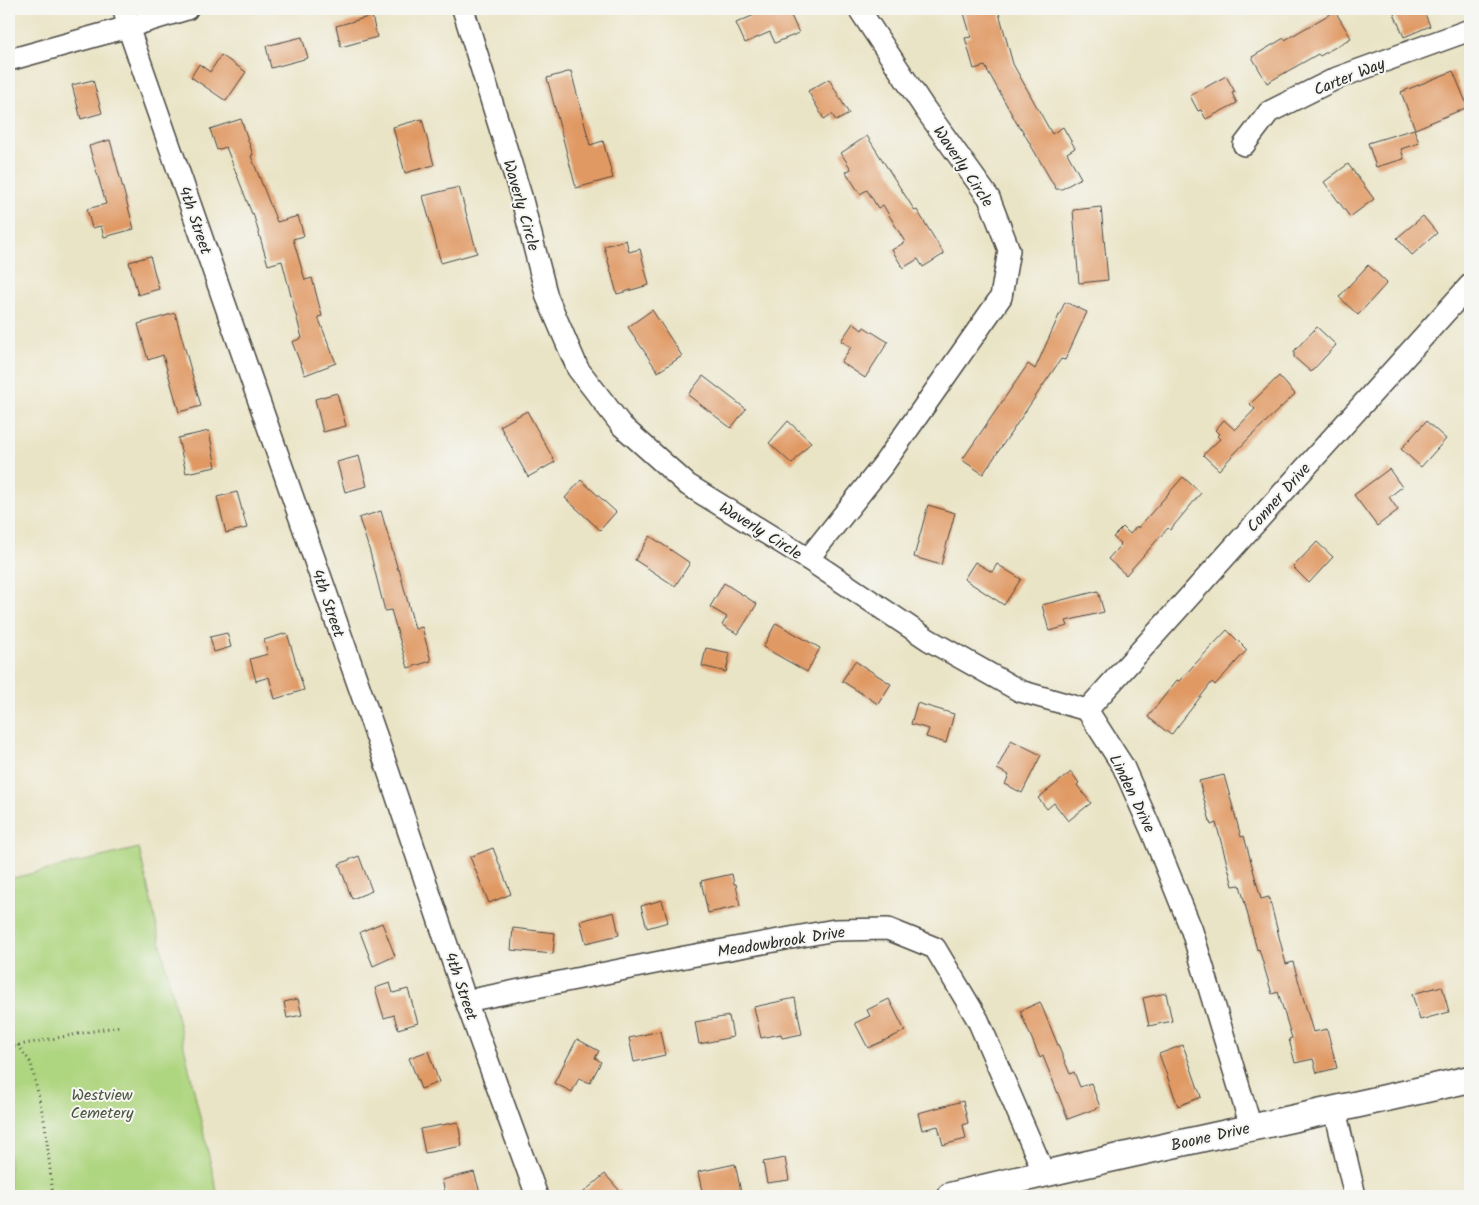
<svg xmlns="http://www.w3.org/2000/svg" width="1479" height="1205" viewBox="0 0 1479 1205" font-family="Kalam,sans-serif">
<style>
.green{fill:#aed57f;stroke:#6c8055}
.building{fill:#e09964}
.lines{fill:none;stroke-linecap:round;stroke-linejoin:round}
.minor-casing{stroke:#484742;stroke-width:24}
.tertiary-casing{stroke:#484742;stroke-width:29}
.path{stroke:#484742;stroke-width:3;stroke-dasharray:1 4;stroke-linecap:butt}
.minor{stroke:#fff;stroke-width:21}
.tertiary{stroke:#fff;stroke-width:26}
.labels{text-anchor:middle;stroke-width:4;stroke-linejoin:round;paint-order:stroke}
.street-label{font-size:16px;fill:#2b2b2b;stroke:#f6f6f2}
.park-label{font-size:16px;fill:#4c5640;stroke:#f6f6f2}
</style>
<rect width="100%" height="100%" fill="#f6f6f2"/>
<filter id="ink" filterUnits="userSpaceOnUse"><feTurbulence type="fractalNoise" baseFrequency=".02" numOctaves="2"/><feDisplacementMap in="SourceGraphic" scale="10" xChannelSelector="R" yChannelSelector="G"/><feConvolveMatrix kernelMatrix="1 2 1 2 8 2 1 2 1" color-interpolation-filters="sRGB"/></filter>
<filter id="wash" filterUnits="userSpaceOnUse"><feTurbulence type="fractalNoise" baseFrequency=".0096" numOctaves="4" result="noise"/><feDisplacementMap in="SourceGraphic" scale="20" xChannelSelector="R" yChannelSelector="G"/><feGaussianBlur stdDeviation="1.12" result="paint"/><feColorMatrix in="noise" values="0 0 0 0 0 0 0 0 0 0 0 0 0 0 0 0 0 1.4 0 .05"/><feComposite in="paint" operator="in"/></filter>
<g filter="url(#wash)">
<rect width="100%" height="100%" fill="#eae4c6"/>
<!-- green -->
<path class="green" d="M 139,848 L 218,1196 L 9,1196 L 9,879 Z"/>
<g id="blocks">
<!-- building -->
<g class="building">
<path d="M 768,9 L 788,9 L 799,33 L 775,43 L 770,32 L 745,43 L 736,23 Z"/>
<path d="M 978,9 L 998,9 L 1013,64 L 1052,134 L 1063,127 L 1075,148 L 1067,153 L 1081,178 L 1062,189 L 1056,189 L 1021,128 L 1020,129 L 985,66 L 974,69 L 965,38 L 971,37 L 964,13 Z"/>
<path d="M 1392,9 L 1423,9 L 1430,26 L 1404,37 Z"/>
<path d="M 1335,11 L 1351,38 L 1320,56 L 1318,54 L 1267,83 L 1252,57 L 1284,38 L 1285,40 Z"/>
<path d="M 372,16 L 377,37 L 341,47 L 336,26 Z"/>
<path d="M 302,37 L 308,58 L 271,68 L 266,46 Z"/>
<path d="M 221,55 L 246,72 L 226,101 L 191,77 L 199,64 L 210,72 Z"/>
<path d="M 571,71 L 590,145 L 603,141 L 613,178 L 576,188 L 547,78 Z"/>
<path d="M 1453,71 L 1468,107 L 1415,129 L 1401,92 Z"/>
<path d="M 1226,76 L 1235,92 L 1232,93 L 1237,103 L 1206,119 L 1201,110 L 1198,111 L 1190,96 Z"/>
<path d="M 829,79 L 849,114 L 836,121 L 832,114 L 824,119 L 808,91 Z"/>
<path d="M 93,80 L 102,113 L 81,119 L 72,85 Z"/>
<path d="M 241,119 L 253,155 L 251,156 L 277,222 L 298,216 L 304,236 L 293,239 L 305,280 L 312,278 L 322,316 L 318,317 L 336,363 L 305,375 L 292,342 L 302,338 L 282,261 L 268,265 L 253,213 L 252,214 L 226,147 L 217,150 L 210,129 Z"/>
<path d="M 422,119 L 434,165 L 405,173 L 393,127 Z"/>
<path d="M 1414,129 L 1419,143 L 1401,149 L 1404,159 L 1376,167 L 1368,143 Z"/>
<path d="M 867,136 L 915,211 L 917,210 L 944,254 L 923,267 L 918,259 L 903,268 L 892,250 L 905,242 L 883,205 L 878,208 L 867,190 L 860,194 L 846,172 L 851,169 L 841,153 Z"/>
<path d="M 110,140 L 134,229 L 104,237 L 101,226 L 92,228 L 87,209 L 106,204 L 89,146 Z"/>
<path d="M 1348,164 L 1374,199 L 1350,217 L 1324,182 Z"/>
<path d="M 459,187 L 477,253 L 441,263 L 423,196 Z"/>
<path d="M 1101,207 L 1108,280 L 1079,283 L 1073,210 Z"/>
<path d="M 1423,216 L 1437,233 L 1412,255 L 1397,238 Z"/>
<path d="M 626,240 L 629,252 L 640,249 L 649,285 L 617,294 L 604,246 Z"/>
<path d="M 150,256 L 159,289 L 138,295 L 129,262 Z"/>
<path d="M 1368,265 L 1387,283 L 1358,315 L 1339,297 Z"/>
<path d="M 1065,302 L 1087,312 L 1065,360 L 1061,359 L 983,474 L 962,460 L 1028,364 L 1035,369 Z"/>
<path d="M 652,310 L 682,356 L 658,372 L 628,327 Z"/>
<path d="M 175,313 L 201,406 L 179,412 L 163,355 L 148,360 L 138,324 Z"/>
<path d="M 853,323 L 862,330 L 864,327 L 888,342 L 865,378 L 841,362 L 851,347 L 841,341 Z"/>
<path d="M 1317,327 L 1336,345 L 1311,372 L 1294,357 L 1294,351 Z"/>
<path d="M 703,376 L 746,409 L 731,428 L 688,395 Z"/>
<path d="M 1279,376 L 1295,394 L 1250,437 L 1219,470 L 1203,455 L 1220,439 L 1217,436 L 1219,434 L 1215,430 L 1224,420 L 1235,430 L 1255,409 L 1250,404 Z"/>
<path d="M 337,393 L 346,426 L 323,432 L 315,399 Z"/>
<path d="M 527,411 L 555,462 L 528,477 L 500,426 Z"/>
<path d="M 788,421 L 811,442 L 792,464 L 769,443 Z"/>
<path d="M 1426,421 L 1446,439 L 1421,467 L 1401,449 Z"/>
<path d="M 209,431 L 216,467 L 186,473 L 178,438 Z"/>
<path d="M 359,456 L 367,486 L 345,492 L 337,462 Z"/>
<path d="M 1389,469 L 1402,487 L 1389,497 L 1398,510 L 1377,526 L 1354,495 Z"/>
<path d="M 1183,477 L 1201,493 L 1170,530 L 1168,528 L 1126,575 L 1108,559 L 1121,544 L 1113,537 L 1123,527 L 1130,534 L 1137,526 L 1138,528 Z"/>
<path d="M 581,480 L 616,512 L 600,530 L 565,498 Z"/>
<path d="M 237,492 L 247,528 L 226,533 L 217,497 Z"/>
<path d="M 928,505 L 955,513 L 941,565 L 914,557 Z"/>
<path d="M 381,511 L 398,570 L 399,569 L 415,629 L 422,627 L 431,661 L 408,668 L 391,610 L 385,611 L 370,552 L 359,518 Z"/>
<path d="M 650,536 L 690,563 L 675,586 L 635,560 Z"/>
<path d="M 1317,542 L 1333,557 L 1309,583 L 1293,567 Z"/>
<path d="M 975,562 L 992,572 L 997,564 L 1021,579 L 1004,605 L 964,579 Z"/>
<path d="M 724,583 L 757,604 L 738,634 L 722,625 L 727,617 L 710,607 Z"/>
<path d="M 1098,591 L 1104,612 L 1066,621 L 1068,626 L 1049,631 L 1042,605 Z"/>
<path d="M 776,623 L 820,648 L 807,672 L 763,647 Z"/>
<path d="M 1227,630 L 1247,650 L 1215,685 L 1212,682 L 1171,735 L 1148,717 L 1177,680 L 1179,681 Z"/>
<path d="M 227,633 L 231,647 L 214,652 L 210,637 Z"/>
<path d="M 287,633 L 304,690 L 275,699 L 269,677 L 256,681 L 250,659 L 268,654 L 264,640 Z"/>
<path d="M 706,648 L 730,653 L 726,672 L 702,666 Z"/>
<path d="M 855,661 L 891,684 L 878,704 L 842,681 Z"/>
<path d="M 917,703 L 954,714 L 946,743 L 926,737 L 929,729 L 911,724 Z"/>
<path d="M 1011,740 L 1041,755 L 1022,793 L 1005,784 L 1009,775 L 997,769 Z"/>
<path d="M 1071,772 L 1079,783 L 1077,785 L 1091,803 L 1068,821 L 1054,803 L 1047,809 L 1038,798 Z"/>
<path d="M 1224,775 L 1241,837 L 1244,836 L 1261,899 L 1269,897 L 1286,964 L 1293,962 L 1313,1032 L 1327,1029 L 1337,1068 L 1317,1073 L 1313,1059 L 1295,1063 L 1289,1039 L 1292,1038 L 1278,992 L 1272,994 L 1259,949 L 1257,950 L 1240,885 L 1233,886 L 1216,823 L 1211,825 L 1199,781 Z"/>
<path d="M 493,848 L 511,894 L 489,903 L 470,857 Z"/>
<path d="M 359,856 L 372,891 L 352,899 L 339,864 Z"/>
<path d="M 732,874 L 734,884 L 736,884 L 740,906 L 708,913 L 701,881 Z"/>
<path d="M 662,900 L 668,922 L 647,928 L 641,906 Z"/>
<path d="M 614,912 L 619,935 L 586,943 L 580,921 Z"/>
<path d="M 382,923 L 395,956 L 373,966 L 360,932 Z"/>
<path d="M 513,928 L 555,933 L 553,954 L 511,950 Z"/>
<path d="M 390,983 L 393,993 L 408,989 L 418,1023 L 398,1029 L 394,1015 L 384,1018 L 375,988 Z"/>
<path d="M 1442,986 L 1449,1012 L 1420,1020 L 1412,994 Z"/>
<path d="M 1166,993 L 1172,1021 L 1149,1026 L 1143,998 Z"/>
<path d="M 795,998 L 802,1034 L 782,1038 L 781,1034 L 761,1038 L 754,1007 Z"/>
<path d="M 298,999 L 302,1015 L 287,1018 L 284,1002 Z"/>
<path d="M 889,999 L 905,1031 L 868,1048 L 855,1023 L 870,1016 L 867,1010 Z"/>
<path d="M 1040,1002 L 1070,1074 L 1074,1072 L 1080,1087 L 1091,1083 L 1100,1107 L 1068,1119 L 1043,1056 L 1040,1058 L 1020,1011 Z"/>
<path d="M 729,1016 L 733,1037 L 699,1044 L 695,1022 Z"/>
<path d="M 660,1031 L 665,1055 L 634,1062 L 629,1038 Z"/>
<path d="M 577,1039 L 599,1051 L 595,1058 L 601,1062 L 590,1083 L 579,1078 L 572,1092 L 554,1083 Z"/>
<path d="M 1183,1045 L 1201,1097 L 1178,1106 L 1159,1054 Z"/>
<path d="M 428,1051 L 439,1082 L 421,1089 L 409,1058 Z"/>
<path d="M 963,1101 L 968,1123 L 963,1125 L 966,1139 L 943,1145 L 938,1126 L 922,1130 L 918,1113 Z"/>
<path d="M 458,1122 L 462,1146 L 425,1153 L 420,1129 Z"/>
<path d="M 785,1158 L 789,1180 L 767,1183 L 763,1162 Z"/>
<path d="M 735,1164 L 741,1192 L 719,1196 L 703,1196 L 698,1172 Z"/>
<path d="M 474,1172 L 481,1196 L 446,1196 L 442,1180 Z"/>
<path d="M 605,1174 L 624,1196 L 579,1196 Z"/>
</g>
</g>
</g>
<g filter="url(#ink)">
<use href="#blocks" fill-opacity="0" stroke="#484742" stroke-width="1"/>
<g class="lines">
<defs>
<g id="minor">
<path d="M 124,9 L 128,27 L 377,738 L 466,1001 L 537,1196"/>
<path d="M 463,9 L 521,196 L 547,297 L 578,369 L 622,426 L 688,485 L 808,559 L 929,640 L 1020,691 L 1087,710 L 1123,766 L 1153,834 L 1192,931 L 1251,1127"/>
<path d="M 9,60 L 128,27 L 187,9"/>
<path d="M 1244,145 L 1269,112 L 1337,78 L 1470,30"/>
<path d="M 808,559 L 883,465 L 1001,297 L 1009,250 L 989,198 L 925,109 L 859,9"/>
<path d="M 1087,710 L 1470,285"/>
<path d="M 466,1001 L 685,957 L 835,930 L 888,929 L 935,948 L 978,1020 L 1044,1173"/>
<path d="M 1335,1110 L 1355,1196"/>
</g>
<path id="tertiary" d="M 950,1196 C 1122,1154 1297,1119 1470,1079"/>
</defs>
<!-- minor casing -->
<use href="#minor" class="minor-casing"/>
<!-- tertiary casing -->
<use href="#tertiary" class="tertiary-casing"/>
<!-- path -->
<g class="path">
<path d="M 18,1045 L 31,1063 L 45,1124 L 53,1196"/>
<path d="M 9,1047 L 120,1026"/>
</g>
<!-- minor -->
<use href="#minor" class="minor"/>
<!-- tertiary -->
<use href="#tertiary" class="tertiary"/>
</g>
</g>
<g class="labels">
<!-- street labels -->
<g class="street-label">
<text transform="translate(1349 76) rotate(-22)" y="6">Carter Way</text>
<text transform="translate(964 166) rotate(56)" y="6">Waverly Circle</text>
<text transform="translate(522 205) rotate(74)" y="6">Waverly Circle</text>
<text transform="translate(196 220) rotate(71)" y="6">4th Street</text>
<text transform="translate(1278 497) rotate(-48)" y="6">Conner Drive</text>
<text transform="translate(761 530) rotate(32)" y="6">Waverly Circle</text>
<text transform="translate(329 603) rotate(71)" y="6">4th Street</text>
<text transform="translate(1133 793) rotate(64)" y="6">Linden Drive</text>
<text transform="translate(781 941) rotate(-9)" y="6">Meadowbrook Drive</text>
<text transform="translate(462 986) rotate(71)" y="6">4th Street</text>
<text transform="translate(1210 1136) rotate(-13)" y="6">Boone Drive</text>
</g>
<!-- park labels -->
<g class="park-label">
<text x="102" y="1100">Westview<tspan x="102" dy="18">Cemetery</tspan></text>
</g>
</g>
<!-- margin -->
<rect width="1479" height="1205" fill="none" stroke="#f6f6f2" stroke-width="30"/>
</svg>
